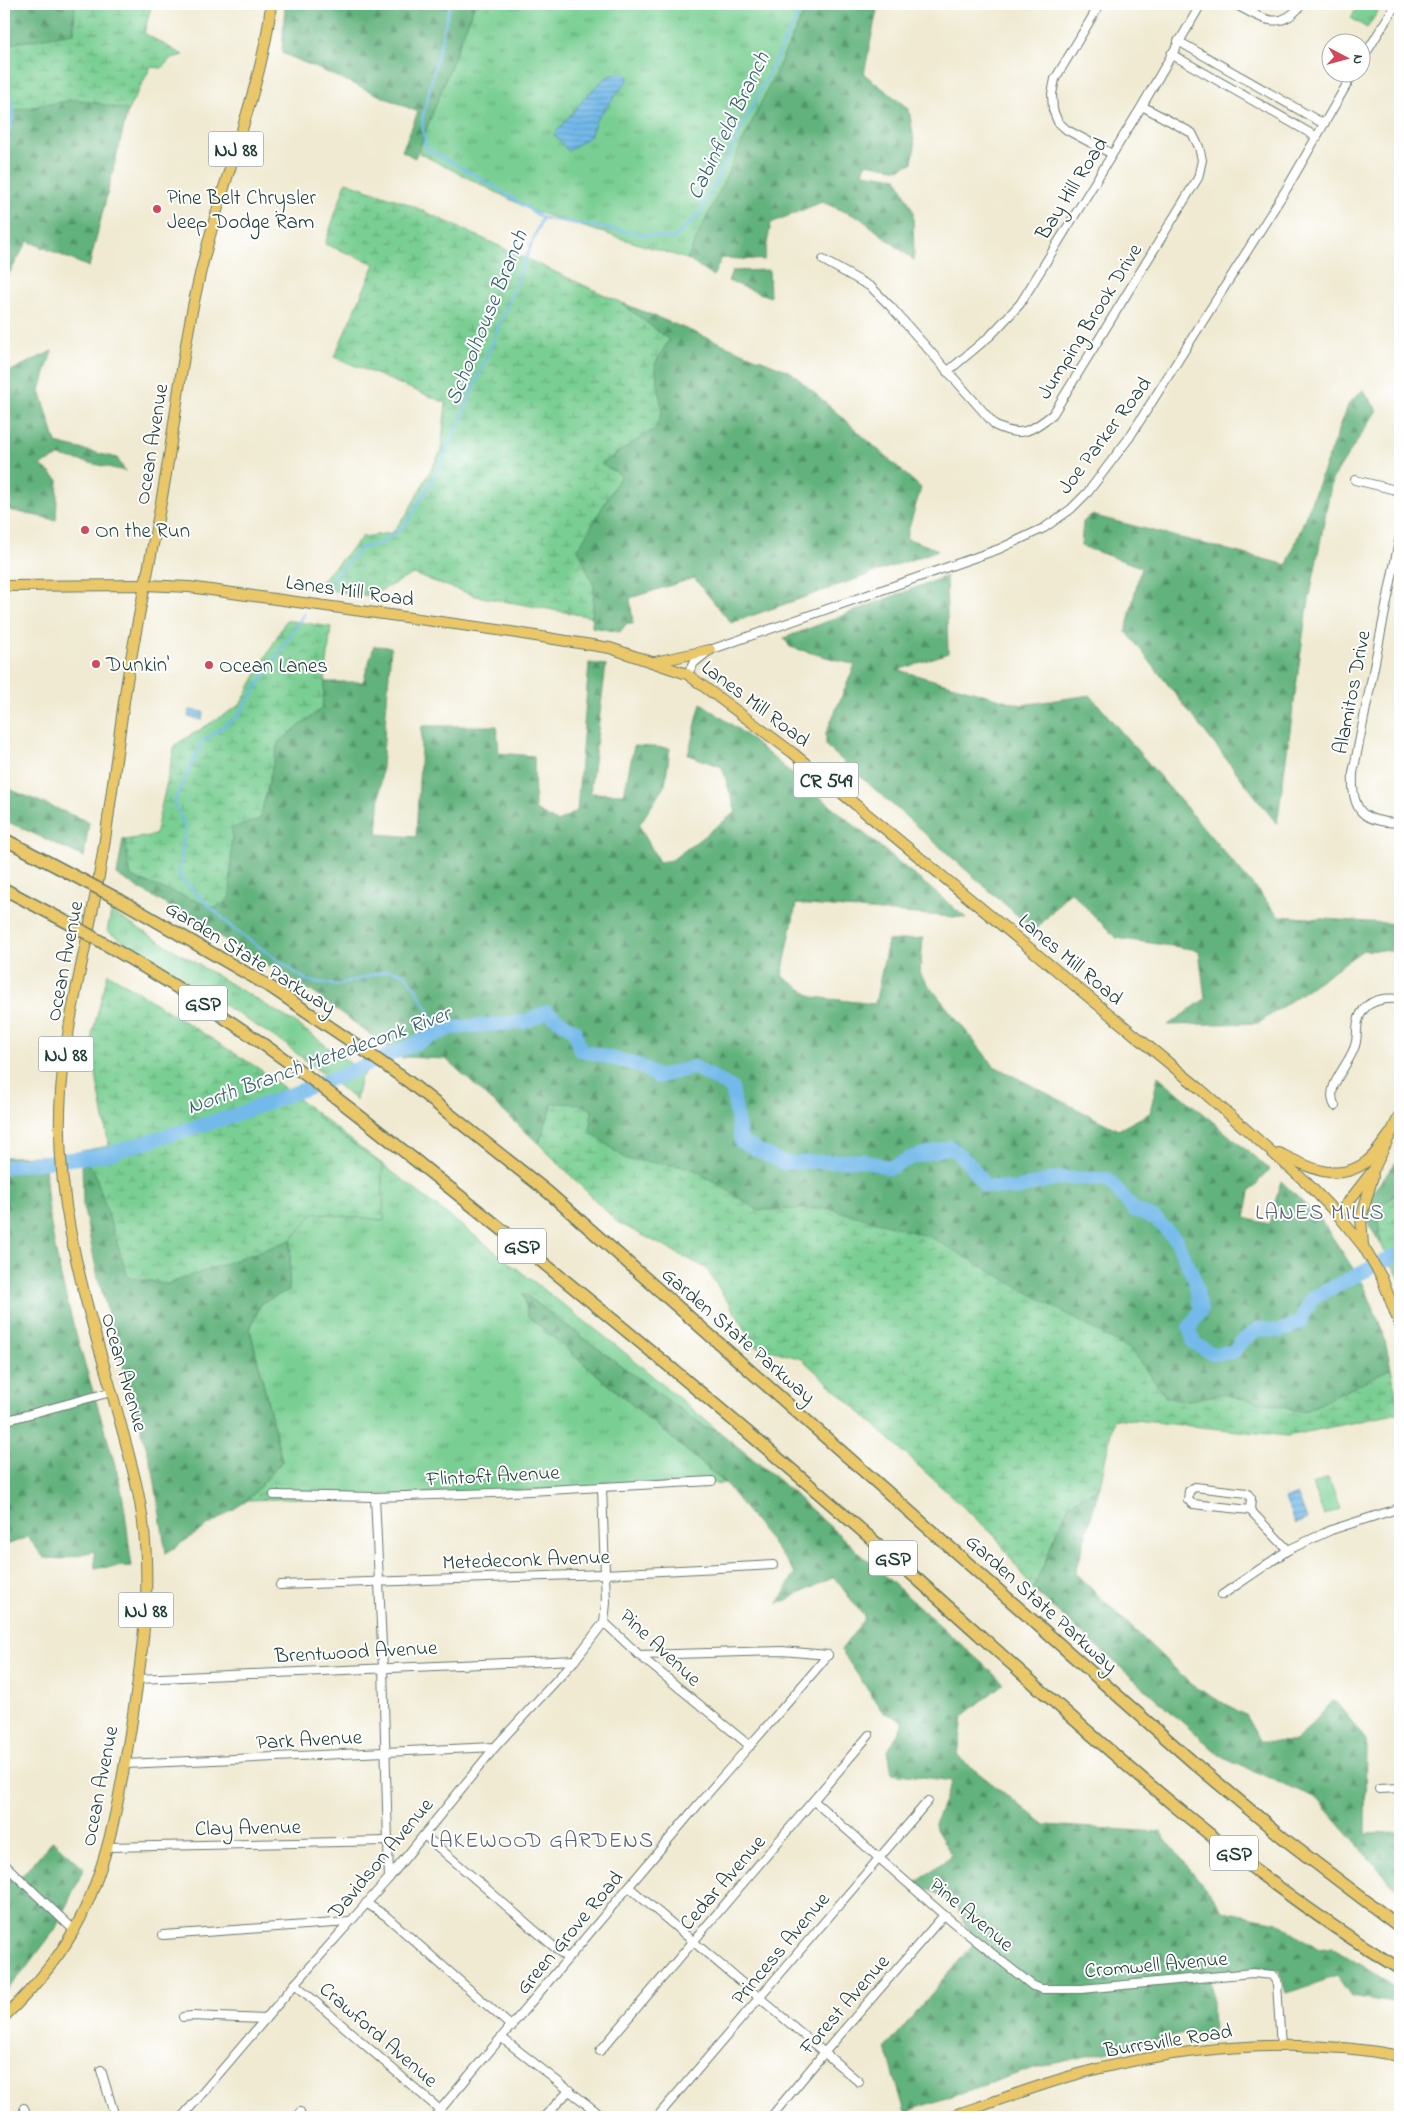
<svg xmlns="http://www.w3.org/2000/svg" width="1404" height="2121" viewBox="0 0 1404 2121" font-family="'Indie Flower',sans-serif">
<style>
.grass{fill:url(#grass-tufts);stroke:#4c8664}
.forest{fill:url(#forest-firs);stroke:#407858}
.wetland{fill:url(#wetland-marsh);stroke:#4c8664}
.pitch{fill:#79cf93;stroke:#4c8664}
.water{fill:url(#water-rules);stroke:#497b8f}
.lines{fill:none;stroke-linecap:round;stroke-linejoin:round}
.stream{stroke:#73b9ea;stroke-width:2.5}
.river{stroke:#73b9ea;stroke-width:14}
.minor-casing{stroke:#687a6b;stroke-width:10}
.major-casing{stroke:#687a6b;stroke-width:12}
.highway-casing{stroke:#687a6b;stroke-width:14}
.minor{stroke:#fff;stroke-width:8}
.major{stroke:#eac769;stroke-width:10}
.highway{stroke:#eac769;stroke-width:11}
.highway-bridge-casing{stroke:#687a6b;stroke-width:14;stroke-linecap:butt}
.highway-bridge{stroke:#eac769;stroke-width:11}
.poi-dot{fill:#d1495b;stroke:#fff;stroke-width:2}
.labels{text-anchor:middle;stroke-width:4;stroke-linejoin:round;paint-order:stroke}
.shield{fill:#fff;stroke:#627771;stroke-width:1}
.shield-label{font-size:20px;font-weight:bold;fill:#1f3d34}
.street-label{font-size:21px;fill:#1f3d34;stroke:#fff}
.poi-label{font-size:21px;fill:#1f3d34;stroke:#fff;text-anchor:start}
.water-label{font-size:22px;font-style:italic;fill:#38626b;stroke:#fff}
.neighbourhood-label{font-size:22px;letter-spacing:1px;fill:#5a6473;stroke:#fff}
</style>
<defs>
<pattern id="grass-tufts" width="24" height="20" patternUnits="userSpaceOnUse" patternTransform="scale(1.25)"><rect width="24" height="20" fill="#79cf93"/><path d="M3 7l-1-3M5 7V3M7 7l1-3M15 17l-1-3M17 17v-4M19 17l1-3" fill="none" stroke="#63a979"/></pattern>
<pattern id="forest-firs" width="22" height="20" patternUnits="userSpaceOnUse" patternTransform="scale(1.25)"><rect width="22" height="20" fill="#62b27d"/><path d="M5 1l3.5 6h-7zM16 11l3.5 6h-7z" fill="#509267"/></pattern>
<pattern id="wetland-marsh" width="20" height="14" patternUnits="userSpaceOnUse" patternTransform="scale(1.25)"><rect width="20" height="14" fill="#79cf93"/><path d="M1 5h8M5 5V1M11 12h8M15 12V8" fill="none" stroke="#63a979"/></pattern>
<pattern id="water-rules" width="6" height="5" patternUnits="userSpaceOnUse" patternTransform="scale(1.25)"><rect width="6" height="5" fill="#73b9ea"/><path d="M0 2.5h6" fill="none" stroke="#5e98be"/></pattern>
</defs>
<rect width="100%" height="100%" fill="#fff"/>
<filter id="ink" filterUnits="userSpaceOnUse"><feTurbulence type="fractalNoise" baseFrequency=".02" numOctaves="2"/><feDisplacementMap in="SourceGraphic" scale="10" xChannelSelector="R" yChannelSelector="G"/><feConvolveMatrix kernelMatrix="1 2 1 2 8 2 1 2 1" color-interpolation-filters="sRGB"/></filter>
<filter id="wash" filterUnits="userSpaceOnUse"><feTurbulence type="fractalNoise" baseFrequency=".0096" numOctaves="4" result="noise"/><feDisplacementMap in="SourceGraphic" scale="20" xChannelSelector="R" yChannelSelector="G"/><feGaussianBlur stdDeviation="1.12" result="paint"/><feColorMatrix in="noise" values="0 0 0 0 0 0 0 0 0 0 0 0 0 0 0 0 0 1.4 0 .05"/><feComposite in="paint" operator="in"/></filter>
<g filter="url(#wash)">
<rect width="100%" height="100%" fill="#f0ead2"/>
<!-- grass -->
<g class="grass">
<path d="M 461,4 L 809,4 L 714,207 L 687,259 L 533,211 L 419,153 Z"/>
<path d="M 1358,4 L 1383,4 L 1367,28 L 1351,18 Z"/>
<path d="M 111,912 L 294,1022 L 365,1074 L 361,1076 L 356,1100 L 282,1042 L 107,931 Z"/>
<path d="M 315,1112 L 618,1347 L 716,1429 L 705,1428 L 524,1294 L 528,1316 L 725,1483 L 248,1500 L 282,1461 L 250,1329 L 261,1303 L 288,1290 L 291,1240 L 314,1213 L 384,1220 Z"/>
</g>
<!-- forest -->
<g class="forest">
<path d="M 4,4 L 75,4 L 74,33 L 4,45 Z"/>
<path d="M 285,4 L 475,4 L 415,158 L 402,151 L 418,112 L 282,53 Z"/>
<path d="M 808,4 L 881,4 L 878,5 L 864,74 L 909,109 L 915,147 L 912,163 L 899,169 L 866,163 L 863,173 L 897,178 L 913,211 L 914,260 L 860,218 L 822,202 L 771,223 L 764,260 L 722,258 L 713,276 L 687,259 Z"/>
<path d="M 77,99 L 128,110 L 89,267 L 28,241 L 4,282 L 4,112 Z"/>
<path d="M 769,270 L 770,297 L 728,281 L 732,271 Z"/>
<path d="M 620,302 L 791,372 L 921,488 L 906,538 L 939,550 L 731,623 L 694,578 L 630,598 L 633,624 L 627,623 L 620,632 L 592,627 L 594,586 L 578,549 L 621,475 L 601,464 L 657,427 L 662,410 L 655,364 L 669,340 Z"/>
<path d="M 52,351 L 40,390 L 56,443 L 117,458 L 125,471 L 59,456 L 41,465 L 58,480 L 56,520 L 4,509 L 4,374 Z"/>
<path d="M 1363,390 L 1377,410 L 1332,480 L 1305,622 L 1277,824 L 1126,631 L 1141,567 L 1081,546 L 1083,522 L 1091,515 L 1287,565 L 1349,403 Z"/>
<path d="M 946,576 L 948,653 L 898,670 L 1022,705 L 1090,695 L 1279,916 L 1400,924 L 1400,951 L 1363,950 L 1259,1023 L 1168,1025 L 1205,999 L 1199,950 L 1116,938 L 1070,891 L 1035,931 L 826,746 L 826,733 L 855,665 L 790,647 L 784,638 Z"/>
<path d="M 374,646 L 391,647 L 377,834 L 416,837 L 422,726 L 497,726 L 499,753 L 534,756 L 535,810 L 557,822 L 577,811 L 589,663 L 606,665 L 590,793 L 624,794 L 634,746 L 670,748 L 665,785 L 639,825 L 659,862 L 672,860 L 736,812 L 722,767 L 688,755 L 701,703 L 742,732 L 966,918 L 796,904 L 782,976 L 813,997 L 875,1004 L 888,941 L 923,938 L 920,974 L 994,1066 L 1118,1130 L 1150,1113 L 1158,1076 L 1269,1169 L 1250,1192 L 1245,1218 L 1269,1224 L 1281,1181 L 1321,1220 L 1364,1285 L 1383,1332 L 1391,1368 L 1304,1412 L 1222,1394 L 1185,1401 L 1164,1396 L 1132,1351 L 831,1209 L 758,1210 L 692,1168 L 626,1159 L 590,1132 L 592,1110 L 553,1103 L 539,1144 L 446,1059 L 406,1057 L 402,1058 L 314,993 L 117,875 L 123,839 L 125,840 L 131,877 L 230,899 L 232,827 L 260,819 L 278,743 L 322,708 L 325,682 L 363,682 Z"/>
<path d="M 4,787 L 89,822 L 84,857 L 4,820 Z"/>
<path d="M 45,1156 C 46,1263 90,1373 118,1476 C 126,1505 127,1536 132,1566 L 95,1568 L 94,1551 L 63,1559 L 44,1558 L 28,1537 L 4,1546 L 4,1157 Z"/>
<path d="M 1400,1157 L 1400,1192 L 1378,1208 L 1381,1244 L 1359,1210 Z"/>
<path d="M 82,1159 L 94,1170 L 128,1277 L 167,1284 L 291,1240 L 289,1290 L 261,1303 L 250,1329 L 282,1461 L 248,1500 L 166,1553 L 153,1471 L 98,1278 L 83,1205 Z"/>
<path d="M 523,1293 L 705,1428 L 716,1429 L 775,1477 L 1004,1683 L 963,1716 L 958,1757 L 1045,1825 L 1160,1832 L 1224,1911 L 1277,1922 L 1318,1949 L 1332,1947 L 1400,1990 L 1400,2004 L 1351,1996 L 1337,1976 L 1287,1993 L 1278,1970 L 1211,1973 L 1213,2033 L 1184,2034 L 1034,2068 L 905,2112 L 886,2048 L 974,1943 L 955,1903 L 916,1883 L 952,1855 L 934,1826 L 952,1781 L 892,1773 L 888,1751 L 904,1722 L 882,1711 L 841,1650 L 865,1618 L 834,1577 L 778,1604 L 795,1573 L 725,1483 L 528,1316 Z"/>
<path d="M 1100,1486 L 1075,1573 L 1193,1686 L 1245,1715 L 1260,1741 L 1295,1742 L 1334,1700 L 1366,1739 L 1365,1834 L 1400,1833 L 1400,1893 L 1316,1798 L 1223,1758 L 1033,1590 L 1069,1504 Z"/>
<path d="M 53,1840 L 84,1868 L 55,1930 L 23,1972 L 4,1993 L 4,1862 L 21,1877 Z"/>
</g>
<!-- wetland -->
<g class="wetland">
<path d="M 75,4 L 152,4 L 144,33 L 183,55 L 170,59 L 162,68 L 151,67 L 128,110 L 77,99 L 4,112 L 4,45 L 74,33 Z"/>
<path d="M 346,182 L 406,203 L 620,302 L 669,340 L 655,364 L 662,410 L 657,427 L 601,464 L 621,475 L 578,549 L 594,586 L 592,617 L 476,596 L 413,574 L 370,596 L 315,588 L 362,537 L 392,533 L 408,512 L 441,451 L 446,403 L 334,357 L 375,264 L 325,244 Z"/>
<path d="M 286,620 L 331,627 L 322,708 L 278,743 L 260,819 L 232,828 L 230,899 L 216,908 L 131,877 L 125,840 L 155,835 L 175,745 L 240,705 Z"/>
<path d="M 108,973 L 261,1070 L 315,1112 L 322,1122 L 382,1165 L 384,1220 L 314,1213 L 291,1240 L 167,1284 L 128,1277 L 94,1170 L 82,1159 L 81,1151 L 109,1146 L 97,1081 L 92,1034 Z"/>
<path d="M 553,1103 L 580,1104 L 592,1110 L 590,1132 L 626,1159 L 692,1168 L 758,1210 L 831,1209 L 930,1237 L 1132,1351 L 1165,1396 L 1185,1401 L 1222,1394 L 1304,1412 L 1391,1368 L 1400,1413 L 1287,1436 L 1114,1418 L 1100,1486 L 1069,1504 L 1033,1590 L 996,1537 L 802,1359 L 756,1346 L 706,1268 L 617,1222 L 539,1144 Z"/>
<path d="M 1400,1192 L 1400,1279 L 1381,1244 L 1378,1208 Z"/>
</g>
<!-- pitch -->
<path class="pitch" d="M 1329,1478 L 1340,1509 L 1324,1515 L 1312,1485 Z"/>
<!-- water -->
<g class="water">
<path d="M 623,73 L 629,78 L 596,120 L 590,136 L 568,151 L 554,134 C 567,121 596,80 612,75 C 615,74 620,74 623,73 Z"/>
<path d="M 189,710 L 204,712 L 202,720 L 188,717 Z"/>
<path d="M 1297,1494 L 1307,1519 L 1295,1524 L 1285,1499 Z"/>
</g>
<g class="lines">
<!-- stream -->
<g class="stream">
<path d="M 542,218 L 673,239 L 700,213 L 803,4"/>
<path d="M 320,593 L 362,547 L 381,544 L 406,524 L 438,471 L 467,405 L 542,218 L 494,186 L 426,148 L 422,121 L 450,4"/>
<path d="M 304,614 L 238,716 L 202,742 L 174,803 L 185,825 L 179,877 L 235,930 L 308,981 L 338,985 L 389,970 L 405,974 L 417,990 L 441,1033"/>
</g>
<!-- river -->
<g class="river">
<path d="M 4,99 L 8,111 L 4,129"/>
<path d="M 4,1167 L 104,1155 L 232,1116 L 345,1074 L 451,1028 L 524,1022 L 547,1012 L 575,1031 L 580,1050 L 639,1065 L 658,1077 L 694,1067 L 732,1088 L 741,1142 L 784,1163 L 863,1160 L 890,1168 L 910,1158 L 950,1147 L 970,1164 L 985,1186 L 1015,1189 L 1057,1178 L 1108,1179 L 1134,1210 L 1156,1219 L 1177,1241 L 1195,1281 L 1201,1310 L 1189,1328 L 1194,1343 L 1213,1354 L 1233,1352 L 1242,1341 L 1258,1329 L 1280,1331 L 1300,1322 L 1312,1298 L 1400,1253"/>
</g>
</g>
</g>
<g filter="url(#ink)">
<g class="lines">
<defs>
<g id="minor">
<path d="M 1100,4 L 1055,79 L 1052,94 L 1053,110 L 1058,122 L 1067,130 L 1112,154"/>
<path d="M 1235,4 C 1261,18 1280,33 1302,4"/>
<path d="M 1178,41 L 1324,124"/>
<path d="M 1171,54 L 1317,137"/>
<path d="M 1362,60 L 1396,4"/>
<path d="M 823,260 L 871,287 L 891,307 L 996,426 C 1021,438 1032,431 1053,414 L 1198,178 L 1202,160 L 1199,147 L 1192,133 L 1142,106"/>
<path d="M 947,372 L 991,335 L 1020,304 L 1142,106 L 1201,4"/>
<path d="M 1355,480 L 1400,491"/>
<path d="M 1400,536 L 1353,773 C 1351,812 1363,822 1400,823"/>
<path d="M 687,674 L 694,663 L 710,650 L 999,549 L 1044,528 L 1071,509 L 1088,492 L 1129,438 L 1287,188 L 1354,72"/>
<path d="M 1335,1106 C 1323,1085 1352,1064 1356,1042 C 1358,1030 1355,1020 1364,1009 C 1373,998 1388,998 1400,999"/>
<path d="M 4,1421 L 111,1392"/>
<path d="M 602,1487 L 606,1603 L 604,1622 L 639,1655 L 750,1746"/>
<path d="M 274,1495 L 375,1497 L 494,1493 L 712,1481"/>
<path d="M 375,1497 L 383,1667 L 389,1878"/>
<path d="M 1250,1510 L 1251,1498 L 1247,1493 L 1195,1487 L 1189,1491 L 1188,1500 L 1193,1504 L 1250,1510 L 1288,1550"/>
<path d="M 280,1585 L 605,1574 L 773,1565"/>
<path d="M 1222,1595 L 1288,1550 L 1331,1530 L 1400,1508"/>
<path d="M 639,1655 L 782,1651 L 828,1655"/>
<path d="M 138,1679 L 575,1660"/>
<path d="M 125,1764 L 495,1747"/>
<path d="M 1379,1789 L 1400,1788"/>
<path d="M 814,1801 L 944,1915 L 1033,1986 L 1042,1989 L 1082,1989 L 1252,1973 L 1273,1975 L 1277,1984 L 1281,2047"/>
<path d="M 424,1835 L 567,1958"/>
<path d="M 108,1847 L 388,1841"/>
<path d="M 4,1864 L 74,1930"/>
<path d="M 630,1888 L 859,2082"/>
<path d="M 366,1903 L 386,1916 L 512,2027"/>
<path d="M 163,1935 L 349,1922"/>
<path d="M 295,1984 L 440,2110"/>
<path d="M 183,2017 L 192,2016 L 265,2019"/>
<path d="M 502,2038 L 603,2117"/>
<path d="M 600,2051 L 869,1735"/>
<path d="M 101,2070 L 115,2117"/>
<path d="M 24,2108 L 27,2117"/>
<path d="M 300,2112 L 301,2117"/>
<path d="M 182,2117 L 295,1984 L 389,1878 L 495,1747 L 575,1660 L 604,1622"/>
<path d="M 434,2117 C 522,2014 608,1910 696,1807 C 740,1756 785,1707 828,1655"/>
<path d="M 544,2117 L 570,2090"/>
<path d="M 657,2117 L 928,1801"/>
<path d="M 771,2117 L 824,2053 L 944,1915"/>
</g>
<g id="major">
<path d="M 4,586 L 144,585 L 189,587 L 498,630 L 610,648 L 687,674 L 793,753 L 1199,1088 L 1307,1183 L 1338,1215 L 1363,1246 L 1382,1278 L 1400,1326"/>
<path d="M 655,662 L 710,650"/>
<path d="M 1279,1153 C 1308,1167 1337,1184 1366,1162 C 1377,1154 1385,1139 1394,1129"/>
<path d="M 1338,1215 L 1374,1169 L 1400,1114"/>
<path d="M 1363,1245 L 1361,1218 L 1373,1176"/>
<path d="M 4,2017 C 34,1988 61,1957 80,1919 C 110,1859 120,1793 131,1727 C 144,1642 156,1564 135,1479 C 104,1348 51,1228 61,1091 C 67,1014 89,940 101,864 C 111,806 117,747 126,688 C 138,612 156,538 168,462 C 177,407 183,351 195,297 C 205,249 219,202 234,156 C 249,106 266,56 271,4"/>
<path d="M 949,2117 C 992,2103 1035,2086 1078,2074 C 1175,2047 1301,2036 1400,2056"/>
</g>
<g id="highway">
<path d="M 4,839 L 82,880"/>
<path d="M 4,889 L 74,926"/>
<path d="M 120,900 L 272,988 L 355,1044 L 409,1082 L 549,1193 L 1194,1763 L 1287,1841 L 1400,1927"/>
<path d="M 105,944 C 158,975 210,1007 260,1042 C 339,1097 414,1160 490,1220 C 635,1336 777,1455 916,1578 C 1071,1716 1222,1861 1400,1969"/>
</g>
</defs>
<!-- minor casing -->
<use href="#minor" class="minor-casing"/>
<!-- major casing -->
<use href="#major" class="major-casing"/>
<!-- highway casing -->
<use href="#highway" class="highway-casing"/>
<!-- minor -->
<use href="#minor" class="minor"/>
<!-- major -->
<use href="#major" class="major"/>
<!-- highway -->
<use href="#highway" class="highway"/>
<defs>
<g id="highway-bridge">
<path d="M 82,880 L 120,900"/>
<path d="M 74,926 L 105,944"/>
</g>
</defs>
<!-- highway-bridge casing -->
<use href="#highway-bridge" class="highway-bridge-casing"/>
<!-- highway-bridge -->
<use href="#highway-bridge" class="highway-bridge"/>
</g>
</g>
<!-- markers -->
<g class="poi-dot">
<circle cx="157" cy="209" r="5"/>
<circle cx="85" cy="530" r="5"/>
<circle cx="96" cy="664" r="5"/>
<circle cx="209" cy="665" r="5"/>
</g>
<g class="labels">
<!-- shield labels -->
<g class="shield">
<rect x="208.5" y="131.5" width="55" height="35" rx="4"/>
<rect x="793.5" y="762.5" width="65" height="35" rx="4"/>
<rect x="179" y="985.5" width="48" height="35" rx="4"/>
<rect x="38.5" y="1036.5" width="55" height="35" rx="4"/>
<rect x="498" y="1228.5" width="48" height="35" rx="4"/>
<rect x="869" y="1540.5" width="48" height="35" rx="4"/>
<rect x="118.5" y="1592.5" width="55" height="35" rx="4"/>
<rect x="1210" y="1835.5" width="48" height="35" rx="4"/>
</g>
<g class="shield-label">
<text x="236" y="156">NJ 88</text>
<text x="826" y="787">CR 549</text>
<text x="203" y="1010">GSP</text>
<text x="66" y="1061">NJ 88</text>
<text x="522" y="1253">GSP</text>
<text x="893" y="1565">GSP</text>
<text x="146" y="1617">NJ 88</text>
<text x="1234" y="1860">GSP</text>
</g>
<!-- street labels -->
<g class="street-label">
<text transform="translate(1071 188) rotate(-58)" y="7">Bay Hill Road</text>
<text transform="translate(1089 321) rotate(-58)" y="7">Jumping Brook Drive</text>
<text transform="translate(1104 435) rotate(-53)" y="7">Joe Parker Road</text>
<text transform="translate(151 444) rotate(-81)" y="7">Ocean Avenue</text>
<text transform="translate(350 590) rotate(8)" y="7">Lanes Mill Road</text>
<text transform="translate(1351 692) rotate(-79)" y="7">Alamitos Drive</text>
<text transform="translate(756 703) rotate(37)" y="7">Lanes Mill Road</text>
<text transform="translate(251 957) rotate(32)" y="7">Garden State Parkway</text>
<text transform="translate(1071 959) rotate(40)" y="7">Lanes Mill Road</text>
<text transform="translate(64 961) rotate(-79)" y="7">Ocean Avenue</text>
<text transform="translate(739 1335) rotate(41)" y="7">Garden State Parkway</text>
<text transform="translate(125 1372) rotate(74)" y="7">Ocean Avenue</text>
<text transform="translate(493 1475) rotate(-3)" y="7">Flintoft Avenue</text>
<text transform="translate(526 1559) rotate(-2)" y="7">Metedeconk Avenue</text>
<text transform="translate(1042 1603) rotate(42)" y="7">Garden State Parkway</text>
<text transform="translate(661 1647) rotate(43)" y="7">Pine Avenue</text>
<text transform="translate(356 1651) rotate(-3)" y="7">Brentwood Avenue</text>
<text transform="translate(309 1739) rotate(-3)" y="7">Park Avenue</text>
<text transform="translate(99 1786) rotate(-79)" y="7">Ocean Avenue</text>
<text transform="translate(248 1827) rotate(-1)" y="7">Clay Avenue</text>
<text transform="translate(380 1858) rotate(-50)" y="7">Davidson Avenue</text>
<text transform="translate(722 1882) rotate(-49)" y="7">Cedar Avenue</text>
<text transform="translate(972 1914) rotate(40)" y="7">Pine Avenue</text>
<text transform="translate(569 1932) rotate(-50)" y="7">Green Grove Road</text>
<text transform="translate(780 1948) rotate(-50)" y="7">Princess Avenue</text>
<text transform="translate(1156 1964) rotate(-5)" y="7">Cromwell Avenue</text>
<text transform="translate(844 2004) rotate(-49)" y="7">Forest Avenue</text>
<text transform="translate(379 2034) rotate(41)" y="7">Crawford Avenue</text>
<text transform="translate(1168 2040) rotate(-9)" y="7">Burrsville Road</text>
</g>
<!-- poi labels -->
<g class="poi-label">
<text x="167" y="204">Pine Belt Chrysler<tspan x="167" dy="24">Jeep Dodge Ram</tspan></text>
<text x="95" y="537">On the Run</text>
<text x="106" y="671">Dunkin'</text>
<text x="219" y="672">Ocean Lanes</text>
</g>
<!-- water labels -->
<g class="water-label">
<text transform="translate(727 125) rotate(-64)" y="8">Cabinfield Branch</text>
<text transform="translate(485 317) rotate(-68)" y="8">Schoolhouse Branch</text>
<text transform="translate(318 1059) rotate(-20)" y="8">North Branch Metedeconk River</text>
</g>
<!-- neighbourhood labels -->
<g class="neighbourhood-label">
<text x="1320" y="1219">LANES MILLS</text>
<text x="542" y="1847">LAKEWOOD GARDENS</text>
</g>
</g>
<!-- margin -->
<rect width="1404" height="2121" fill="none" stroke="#fff" stroke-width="20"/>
<!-- north arrow -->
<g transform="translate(1346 58) rotate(96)"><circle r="24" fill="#ffffff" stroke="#a5b1ae"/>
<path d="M0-4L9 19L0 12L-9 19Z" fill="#d1495b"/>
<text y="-8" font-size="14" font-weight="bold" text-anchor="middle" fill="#1f3d34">N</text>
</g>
</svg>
